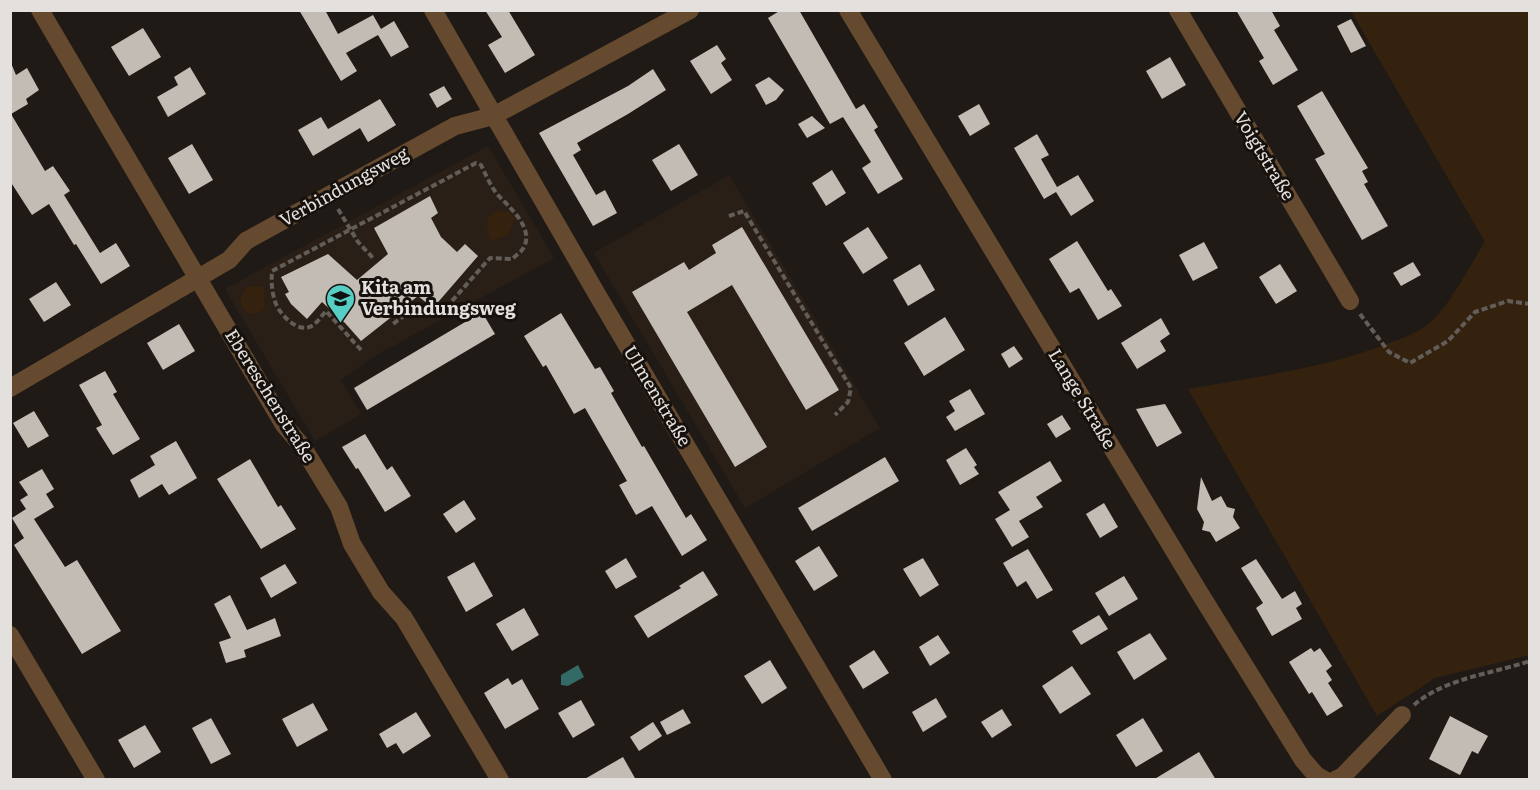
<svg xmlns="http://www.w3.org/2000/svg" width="1540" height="790" viewBox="0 0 1540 790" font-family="Literata,serif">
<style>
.built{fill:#291f16}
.green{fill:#35220e}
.water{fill:#336a65}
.building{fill:#c3bcb5}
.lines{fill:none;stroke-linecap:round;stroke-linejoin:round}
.path{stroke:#625d59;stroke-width:4;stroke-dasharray:6 3;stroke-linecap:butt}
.minor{stroke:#654a30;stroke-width:18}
.labels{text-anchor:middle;stroke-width:6;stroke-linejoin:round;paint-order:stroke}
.street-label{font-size:18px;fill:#e4e0dd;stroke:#16110d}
.poi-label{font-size:18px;font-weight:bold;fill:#e4e0dd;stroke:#16110d;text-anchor:start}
</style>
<rect width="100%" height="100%" fill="#201a16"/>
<!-- built -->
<g class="built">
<path d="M 488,146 L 554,258 L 373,357 L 341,380 L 361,414 L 315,441 L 225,289 Z"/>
<path d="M 729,175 L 880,428 L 745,508 L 594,253 Z"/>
</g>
<!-- green -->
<g class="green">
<path d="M 1351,11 L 1530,11 L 1529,655 L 1435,678 L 1377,716 L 1188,389 C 1256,377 1325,368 1390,343 C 1403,338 1420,332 1431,322 C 1452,302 1469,267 1485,242 Z"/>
<path d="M 496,211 L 510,212 L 515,218 L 508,235 L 491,241 L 487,232 L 488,218 Z"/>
<path d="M 248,286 L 264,287 L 265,309 C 245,322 232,303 248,286 Z"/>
</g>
<!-- water -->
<path class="water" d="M 578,665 L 584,677 L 568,686 L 561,685 L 561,675 Z"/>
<!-- building -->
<g class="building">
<path d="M 299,10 L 325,10 L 338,34 L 373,15 L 381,29 L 394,21 L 409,47 L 391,57 L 378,35 L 346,53 L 357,71 L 341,81 Z"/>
<path d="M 485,10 L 508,10 L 535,55 L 505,73 L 488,45 L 502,37 Z"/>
<path d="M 781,10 L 799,10 L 856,109 L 864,104 L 878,127 L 874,130 L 903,179 L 878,194 L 862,168 L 871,162 L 843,117 L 830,124 L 768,18 Z"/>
<path d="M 1236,10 L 1271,10 L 1280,26 L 1274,30 L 1298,70 L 1273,85 L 1259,61 L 1264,58 Z"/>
<path d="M 1351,19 L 1366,46 L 1351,53 L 1337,26 Z"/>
<path d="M 143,28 L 161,57 L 129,76 L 111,47 Z"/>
<path d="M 717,45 L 726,59 L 721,63 L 732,80 L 711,94 L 690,61 Z"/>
<path d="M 1170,57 L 1186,85 L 1162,99 L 1146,71 Z"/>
<path d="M 11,63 L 16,75 L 27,68 L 39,90 L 26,99 L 28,104 L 11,114 L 45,171 L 53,166 L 70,191 L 64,195 L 100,253 L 116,243 L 130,266 L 101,284 L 76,244 L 74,245 L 49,204 L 32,215 L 10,181 Z"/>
<path d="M 190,67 L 206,94 L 168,117 L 157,97 L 178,85 L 174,77 Z"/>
<path d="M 653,69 L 666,90 L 628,114 L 577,143 L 581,150 L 573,155 L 596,195 L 605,190 L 617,213 L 593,226 L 539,133 L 628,86 Z"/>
<path d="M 769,77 L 784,90 L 776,100 L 766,105 L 755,85 Z"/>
<path d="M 444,86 L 452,99 L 437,108 L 429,94 Z"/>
<path d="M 1322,91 L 1368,168 L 1362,171 L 1368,182 L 1364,184 L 1388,226 L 1362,240 L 1315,159 L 1325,154 L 1297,106 Z"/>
<path d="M 380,99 L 396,125 L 368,142 L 360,128 L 313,156 L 298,130 L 321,117 L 328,129 Z"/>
<path d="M 979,104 L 990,124 L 970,136 L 958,116 Z"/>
<path d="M 812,116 L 825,128 L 807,138 L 798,124 Z"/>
<path d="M 1037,134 L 1049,155 L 1041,159 L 1057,187 L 1078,175 L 1094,201 L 1071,216 L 1056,192 L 1044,199 L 1014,148 Z"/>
<path d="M 192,144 L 213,180 L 189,194 L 168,158 Z"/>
<path d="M 679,144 L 698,175 L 671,191 L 652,160 Z"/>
<path d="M 832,170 L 846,193 L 826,206 L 812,183 Z"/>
<path d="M 430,196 L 438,213 L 431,218 L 441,237 L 457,252 L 465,244 L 478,256 L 433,308 L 418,296 L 361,341 L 345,323 L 322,302 L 307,319 L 291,304 L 285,294 L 289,292 L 281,277 L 328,254 L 357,280 L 388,254 L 374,228 Z"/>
<path d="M 742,227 L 839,390 L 806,410 L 732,285 L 687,312 L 767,447 L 735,467 L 632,292 L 684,262 L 689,270 L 716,253 L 712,245 Z"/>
<path d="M 868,227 L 888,258 L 863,274 L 843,243 Z"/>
<path d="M 1077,241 L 1108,291 L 1111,289 L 1122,306 L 1098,320 L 1079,288 L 1070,293 L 1049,259 Z"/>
<path d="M 1204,242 L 1218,268 L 1193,281 L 1179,255 Z"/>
<path d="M 1413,262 L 1421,275 L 1401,286 L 1393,273 Z"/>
<path d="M 920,264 L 935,290 L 908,306 L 893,280 Z"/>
<path d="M 1280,264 L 1297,291 L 1276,304 L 1259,277 Z"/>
<path d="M 56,282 L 71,305 L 44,322 L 29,299 Z"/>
<path d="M 482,312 L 495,334 L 367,410 L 354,388 Z"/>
<path d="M 561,313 L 595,369 L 600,367 L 614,391 L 611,393 L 642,447 L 644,446 L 686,518 L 691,514 L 707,540 L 682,556 L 652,506 L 636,515 L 619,485 L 627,481 L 585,408 L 574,414 L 546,365 L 543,367 L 524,336 Z"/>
<path d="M 945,317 L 965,350 L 924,376 L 904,343 Z"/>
<path d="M 1161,318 L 1170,334 L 1160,341 L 1166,351 L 1137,369 L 1121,343 Z"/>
<path d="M 179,324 L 195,351 L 163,370 L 147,343 Z"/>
<path d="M 1014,346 L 1023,359 L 1009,368 L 1001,354 Z"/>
<path d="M 105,371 L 117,392 L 113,394 L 140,439 L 113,455 L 96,428 L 102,425 L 79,385 Z"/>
<path d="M 970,389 L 985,414 L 955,431 L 946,417 L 955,411 L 949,401 Z"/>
<path d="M 1165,404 L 1182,433 L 1157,447 L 1136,409 Z"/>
<path d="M 34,411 L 49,436 L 28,448 L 13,423 Z"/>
<path d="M 1062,415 L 1071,429 L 1056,438 L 1047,424 Z"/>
<path d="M 365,434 L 387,470 L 392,466 L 411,496 L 385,512 L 358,468 L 356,469 L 342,447 Z"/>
<path d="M 176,441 L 197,478 L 169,495 L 162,484 L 139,498 L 130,480 L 155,465 L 150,456 Z"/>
<path d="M 966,448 L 977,465 L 974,467 L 979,474 L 960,485 L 946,460 Z"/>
<path d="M 885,457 L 899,481 L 812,531 L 798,508 Z"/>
<path d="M 250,459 L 278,507 L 281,505 L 296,529 L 261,549 L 217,479 Z"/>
<path d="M 1050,461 L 1062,481 L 1036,497 L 1043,507 L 1019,521 L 1029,537 L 1012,547 L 995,519 L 1010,510 L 998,492 Z"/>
<path d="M 42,469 L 54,489 L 46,494 L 54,507 L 34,519 L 65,567 L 77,560 L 121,631 L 82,654 L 14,545 L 24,538 L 12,518 L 26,509 L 20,500 L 28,495 L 19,482 Z"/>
<path d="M 1201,477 L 1212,501 L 1221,496 L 1227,507 L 1235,509 L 1233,517 L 1240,528 L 1216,542 L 1210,532 L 1202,530 L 1204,522 L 1197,509 Z"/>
<path d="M 464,500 L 476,519 L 456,533 L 443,514 Z"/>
<path d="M 1104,503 L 1118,527 L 1100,538 L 1086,514 Z"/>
<path d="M 819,546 L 838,576 L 814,591 L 795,561 Z"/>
<path d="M 1028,549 L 1053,590 L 1037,599 L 1026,581 L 1017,587 L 1003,563 Z"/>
<path d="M 626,558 L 637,577 L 616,589 L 605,571 Z"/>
<path d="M 923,558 L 939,585 L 920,597 L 903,569 Z"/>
<path d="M 1256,559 L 1282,599 L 1295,591 L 1302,604 L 1296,608 L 1302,619 L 1272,636 L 1256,608 L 1263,603 L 1241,568 Z"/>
<path d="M 474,562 L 493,596 L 466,612 L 447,577 Z"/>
<path d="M 285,564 L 297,583 L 271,598 L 260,578 Z"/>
<path d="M 703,571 L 718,595 L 648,638 L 634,616 L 681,588 L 679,586 Z"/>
<path d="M 1124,576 L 1138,599 L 1109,616 L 1095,593 Z"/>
<path d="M 230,595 L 247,630 L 275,618 L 281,636 L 244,650 L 246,657 L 226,663 L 219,642 L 231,638 L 214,604 Z"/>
<path d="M 524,608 L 539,635 L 512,651 L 496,624 Z"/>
<path d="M 1099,615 L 1108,629 L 1081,645 L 1072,631 Z"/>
<path d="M 1150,633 L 1167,659 L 1134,680 L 1117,652 Z"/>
<path d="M 938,635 L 950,653 L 930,666 L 919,647 Z"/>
<path d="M 1311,648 L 1314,652 L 1320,648 L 1332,666 L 1326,671 L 1332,680 L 1328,683 L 1343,706 L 1327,716 L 1312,692 L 1309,694 L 1289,662 Z"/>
<path d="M 874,650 L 889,673 L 863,689 L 849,666 Z"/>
<path d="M 770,660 L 787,688 L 762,704 L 744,676 Z"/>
<path d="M 1072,666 L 1091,694 L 1060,714 L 1042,686 Z"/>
<path d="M 508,678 L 512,685 L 522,679 L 539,709 L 505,729 L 484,693 Z"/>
<path d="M 936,698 L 947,717 L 923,732 L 912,712 Z"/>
<path d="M 581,700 L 595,725 L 573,738 L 558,713 Z"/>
<path d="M 313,703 L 328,730 L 297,747 L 282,719 Z"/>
<path d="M 683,709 L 691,723 L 667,735 L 660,722 Z"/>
<path d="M 1002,709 L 1012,725 L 992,738 L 981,722 Z"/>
<path d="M 416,712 L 431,736 L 403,754 L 396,743 L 387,748 L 379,734 Z"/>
<path d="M 1450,716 L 1488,736 L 1478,754 L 1472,751 L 1460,775 L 1429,759 Z"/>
<path d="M 211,718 L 231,754 L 211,764 L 192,728 Z"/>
<path d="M 1143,718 L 1163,751 L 1136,767 L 1116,735 Z"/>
<path d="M 653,722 L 662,736 L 639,751 L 630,737 Z"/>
<path d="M 145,725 L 161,752 L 134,768 L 118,740 Z"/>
<path d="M 1199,752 L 1216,780 L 1153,780 Z"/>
<path d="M 623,757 L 636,780 L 583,780 Z"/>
</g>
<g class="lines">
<!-- path -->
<g class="path">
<path d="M 338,209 L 358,242 L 374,259"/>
<path d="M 729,216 L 744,211 L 851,388 L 848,402 L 835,415"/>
<path d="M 1360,314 L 1389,352 L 1410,363 L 1448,341 L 1475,312 L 1508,301 L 1530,304"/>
<path d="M 361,350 L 326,311 C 322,315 318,322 313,325 C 300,335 281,316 276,304 C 272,294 271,282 272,271 L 476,163 L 481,165 C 486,175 490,185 497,194 C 509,207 537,230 522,250 C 520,253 515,256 512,259 L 490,258 L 443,311 C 432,318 427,312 417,306 L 393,324"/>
<path d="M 1414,705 C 1445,678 1491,674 1530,661"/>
</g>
<!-- minor -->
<g class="minor">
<path d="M 40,10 L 284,425 L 302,446 L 339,507 L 352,544 L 381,592 L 404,618 L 500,780"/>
<path d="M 433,10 L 598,296 L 883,780"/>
<path d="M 848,10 L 1199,592 L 1303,760 L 1316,775 L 1325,780"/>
<path d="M 1178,10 L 1350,301"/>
<path d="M 10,388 L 229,260 L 246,241 L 455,126 L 493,116 L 690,10"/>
<path d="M 10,635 L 96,780"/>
<path d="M 1335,780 L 1343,776 L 1402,715"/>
</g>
</g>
<!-- icons -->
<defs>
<symbol id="school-pin" viewBox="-11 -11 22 30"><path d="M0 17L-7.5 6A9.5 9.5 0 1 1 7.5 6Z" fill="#56cec4" stroke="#16110d"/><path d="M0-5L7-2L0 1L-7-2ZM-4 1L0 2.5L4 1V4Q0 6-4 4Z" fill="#111"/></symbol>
</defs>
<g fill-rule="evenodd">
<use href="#school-pin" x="324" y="282" width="33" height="45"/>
</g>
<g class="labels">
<!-- street labels -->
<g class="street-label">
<text transform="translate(1264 156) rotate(59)" y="6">Voigtstraße</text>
<text transform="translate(344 187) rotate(-29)" y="6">Verbindungsweg</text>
<text transform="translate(270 396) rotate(58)" y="6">Ebereschenstraße</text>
<text transform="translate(657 396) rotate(59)" y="6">Ulmenstraße</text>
<text transform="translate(1082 399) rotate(59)" y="6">Lange Straße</text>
</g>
<!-- poi labels -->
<g class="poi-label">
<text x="361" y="294">Kita am<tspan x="361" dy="21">Verbindungsweg</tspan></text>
</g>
</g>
<!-- border -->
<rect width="1540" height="790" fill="none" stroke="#e4e0dd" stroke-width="24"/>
</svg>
